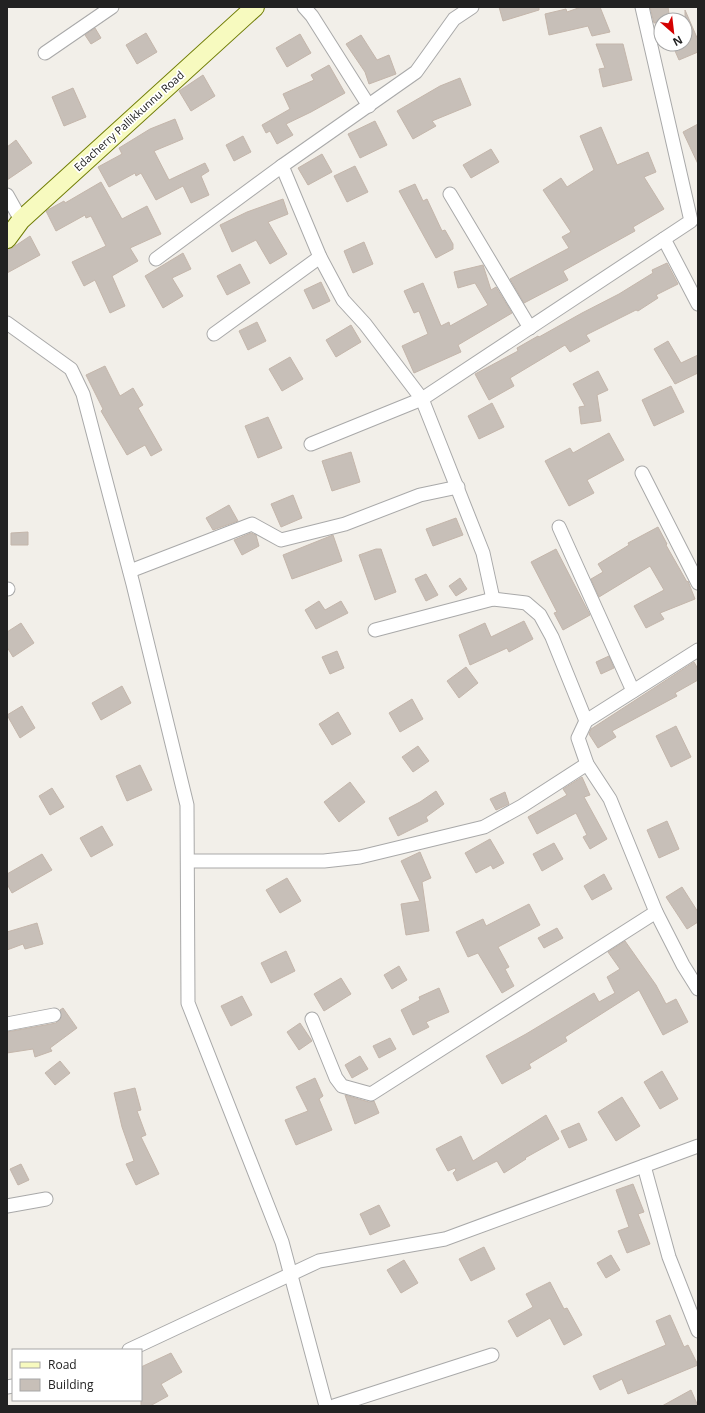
<svg xmlns="http://www.w3.org/2000/svg" width="705" height="1413" viewBox="0 0 705 1413" font-family="'Open Sans',sans-serif">
<style>
.building{fill:#c7bfb8;stroke:#c4b6ab}
.lines{fill:none;stroke-linecap:round;stroke-linejoin:round}
.minor-casing{stroke:#a9a9a9;stroke-width:15}
.secondary-casing{stroke:#707d05;stroke-width:20}
.minor{stroke:#fff;stroke-width:13}
.secondary{stroke:#f7fabf;stroke-width:18}
.labels{text-anchor:middle;stroke-width:3.5;stroke-linejoin:round;paint-order:stroke}
.street-label{font-size:11px;fill:#222;stroke:#fff}
</style>
<rect width="100%" height="100%" fill="#f2efe9"/>
<!-- building -->
<g class="building">
<path d="M 499,7 L 539,7 L 539,10 L 503,21 Z"/>
<path d="M 581,7 L 600,7 L 610,32 L 592,36 L 588,26 L 549,35 L 545,14 L 566,9 L 567,12 Z"/>
<path d="M 650,7 L 668,7 L 670,20 L 661,20 L 661,22 L 654,23 Z"/>
<path d="M 685,10 L 698,40 L 698,52 L 679,60 L 672,44 L 685,44 Z"/>
<path d="M 95,28 L 101,38 L 91,44 L 85,35 Z"/>
<path d="M 146,33 L 157,52 L 137,64 L 126,45 Z"/>
<path d="M 300,34 L 311,53 L 287,67 L 276,48 Z"/>
<path d="M 361,35 L 377,60 L 389,55 L 396,74 L 369,84 L 365,72 L 346,44 Z"/>
<path d="M 596,44 L 623,44 L 632,80 L 603,87 L 599,69 L 605,68 Z"/>
<path d="M 329,65 L 345,93 L 311,112 L 286,124 L 293,135 L 277,144 L 270,131 L 266,133 L 262,125 L 290,109 L 283,94 L 314,80 L 311,75 Z"/>
<path d="M 203,75 L 215,96 L 191,111 L 179,91 Z"/>
<path d="M 460,78 L 471,105 L 432,121 L 436,126 L 413,139 L 397,111 L 440,86 Z"/>
<path d="M 73,88 L 86,117 L 64,126 L 52,97 Z"/>
<path d="M 175,119 L 183,139 L 154,151 L 169,180 L 205,163 L 209,171 L 201,176 L 209,195 L 191,203 L 183,186 L 156,200 L 141,173 L 136,176 L 135,173 L 109,187 L 98,167 L 122,154 L 119,148 L 150,129 Z"/>
<path d="M 375,121 L 387,145 L 360,158 L 348,134 Z"/>
<path d="M 698,124 L 698,164 L 683,132 Z"/>
<path d="M 601,127 L 617,165 L 648,152 L 656,172 L 644,177 L 664,209 L 633,227 L 635,231 L 563,271 L 568,280 L 524,303 L 510,279 L 569,248 L 562,237 L 571,232 L 543,190 L 561,178 L 567,187 L 594,170 L 580,136 Z"/>
<path d="M 243,136 L 251,152 L 234,161 L 226,145 Z"/>
<path d="M 16,140 L 32,163 L 7,180 L 7,147 Z"/>
<path d="M 491,149 L 499,162 L 471,178 L 463,165 Z"/>
<path d="M 322,154 L 332,172 L 308,185 L 298,168 Z"/>
<path d="M 355,166 L 368,192 L 347,202 L 334,176 Z"/>
<path d="M 101,182 L 122,219 L 147,206 L 161,234 L 130,248 L 138,261 L 112,276 L 125,306 L 110,313 L 95,280 L 84,286 L 72,262 L 106,246 L 91,216 L 86,218 L 85,215 L 56,231 L 46,211 L 64,201 L 65,203 Z"/>
<path d="M 415,184 L 423,201 L 427,199 L 442,231 L 445,230 L 453,244 L 453,249 L 436,258 L 399,191 Z"/>
<path d="M 283,199 L 288,214 L 268,222 L 287,254 L 270,264 L 256,240 L 232,252 L 220,225 L 247,212 Z"/>
<path d="M 30,236 L 40,255 L 7,273 L 7,249 L 12,248 Z"/>
<path d="M 364,242 L 373,264 L 353,273 L 344,251 Z"/>
<path d="M 183,253 L 191,269 L 172,278 L 183,296 L 163,308 L 145,276 Z"/>
<path d="M 667,263 L 678,284 L 656,295 L 658,298 L 638,311 L 636,310 L 586,335 L 590,341 L 570,352 L 565,345 L 510,378 L 514,386 L 489,400 L 475,374 L 518,351 L 517,348 L 538,336 L 539,337 L 582,313 L 619,294 L 653,273 L 652,270 Z"/>
<path d="M 240,264 L 250,283 L 227,295 L 217,276 Z"/>
<path d="M 483,265 L 491,290 L 496,287 L 512,313 L 458,345 L 461,352 L 414,373 L 402,346 L 428,334 L 419,311 L 414,313 L 404,291 L 423,283 L 441,326 L 449,322 L 450,326 L 488,305 L 475,283 L 458,288 L 454,272 Z"/>
<path d="M 321,282 L 330,301 L 313,309 L 304,290 Z"/>
<path d="M 257,322 L 266,341 L 248,350 L 239,331 Z"/>
<path d="M 351,325 L 361,342 L 336,357 L 326,340 Z"/>
<path d="M 668,341 L 681,363 L 698,355 L 698,373 L 675,384 L 654,349 Z"/>
<path d="M 290,357 L 303,379 L 282,391 L 269,369 Z"/>
<path d="M 105,366 L 120,396 L 133,388 L 143,405 L 138,408 L 162,450 L 151,456 L 145,445 L 127,455 L 101,411 L 103,409 L 86,375 Z"/>
<path d="M 598,371 L 608,390 L 597,395 L 601,421 L 581,424 L 579,407 L 585,406 L 573,384 Z"/>
<path d="M 671,386 L 684,412 L 654,426 L 642,400 Z"/>
<path d="M 492,403 L 504,427 L 479,439 L 468,416 Z"/>
<path d="M 268,417 L 282,448 L 258,458 L 245,426 Z"/>
<path d="M 609,433 L 624,460 L 587,480 L 594,493 L 569,506 L 545,461 L 570,448 L 573,453 Z"/>
<path d="M 351,452 L 360,482 L 332,491 L 322,461 Z"/>
<path d="M 293,495 L 302,518 L 281,527 L 271,504 Z"/>
<path d="M 229,505 L 238,521 L 213,530 L 206,518 Z"/>
<path d="M 456,518 L 463,535 L 433,546 L 426,529 Z"/>
<path d="M 658,527 L 667,544 L 666,545 L 687,582 L 688,581 L 695,599 L 660,613 L 664,619 L 646,628 L 634,606 L 664,590 L 650,566 L 599,597 L 591,579 L 603,572 L 598,564 L 629,545 L 628,543 Z"/>
<path d="M 28,532 L 28,545 L 11,545 L 11,533 Z"/>
<path d="M 251,533 L 256,535 L 259,546 L 242,555 L 234,540 Z"/>
<path d="M 333,535 L 342,561 L 292,579 L 283,555 Z"/>
<path d="M 376,549 L 381,549 L 396,592 L 375,600 L 359,555 Z"/>
<path d="M 556,549 L 590,615 L 563,630 L 554,613 L 557,612 L 531,562 Z"/>
<path d="M 426,574 L 438,595 L 426,601 L 415,579 Z"/>
<path d="M 460,578 L 467,589 L 456,596 L 449,586 Z"/>
<path d="M 319,601 L 325,610 L 341,601 L 348,613 L 316,629 L 305,610 Z"/>
<path d="M 524,621 L 533,639 L 509,652 L 507,648 L 470,665 L 459,635 L 485,623 L 491,637 Z"/>
<path d="M 21,623 L 34,643 L 13,657 L 7,647 L 7,632 Z"/>
<path d="M 337,651 L 344,668 L 330,674 L 322,657 Z"/>
<path d="M 609,656 L 614,668 L 601,674 L 596,662 Z"/>
<path d="M 694,662 L 698,669 L 698,680 L 675,693 L 677,696 L 612,731 L 616,737 L 598,748 L 589,734 L 591,729 Z"/>
<path d="M 466,667 L 478,683 L 459,698 L 447,681 Z"/>
<path d="M 122,686 L 131,703 L 101,720 L 92,703 Z"/>
<path d="M 412,699 L 423,719 L 400,732 L 389,713 Z"/>
<path d="M 22,706 L 35,728 L 20,738 L 7,715 Z"/>
<path d="M 338,712 L 351,734 L 332,745 L 319,724 Z"/>
<path d="M 676,726 L 691,757 L 671,767 L 656,736 Z"/>
<path d="M 418,746 L 429,761 L 413,772 L 402,757 Z"/>
<path d="M 140,765 L 152,790 L 127,801 L 116,776 Z"/>
<path d="M 582,777 L 590,795 L 584,797 L 607,839 L 590,849 L 583,837 L 587,835 L 576,813 L 537,834 L 528,817 L 567,795 L 563,789 Z"/>
<path d="M 350,782 L 365,802 L 339,822 L 324,802 Z"/>
<path d="M 52,788 L 64,807 L 50,815 L 39,796 Z"/>
<path d="M 436,791 L 444,804 L 426,817 L 428,821 L 398,836 L 389,818 L 420,802 Z"/>
<path d="M 505,792 L 509,804 L 496,810 L 490,799 Z"/>
<path d="M 667,821 L 679,849 L 659,858 L 647,830 Z"/>
<path d="M 102,826 L 113,845 L 91,857 L 80,838 Z"/>
<path d="M 490,839 L 504,863 L 493,869 L 491,865 L 476,873 L 465,853 Z"/>
<path d="M 554,843 L 563,859 L 542,871 L 533,854 Z"/>
<path d="M 420,852 L 431,878 L 422,882 L 429,931 L 406,935 L 401,904 L 420,901 L 401,861 Z"/>
<path d="M 42,854 L 52,870 L 12,893 L 7,884 L 7,874 Z"/>
<path d="M 604,874 L 612,889 L 592,900 L 584,886 Z"/>
<path d="M 287,878 L 301,901 L 280,913 L 266,890 Z"/>
<path d="M 682,887 L 698,912 L 698,922 L 687,929 L 666,897 Z"/>
<path d="M 529,904 L 540,925 L 498,947 L 509,967 L 505,969 L 514,986 L 502,993 L 478,953 L 468,957 L 456,932 L 483,919 L 486,926 Z"/>
<path d="M 37,923 L 43,944 L 25,949 L 23,944 L 7,950 L 7,932 Z"/>
<path d="M 557,928 L 563,938 L 544,948 L 538,938 Z"/>
<path d="M 625,941 L 656,985 L 666,1004 L 676,999 L 688,1022 L 663,1035 L 639,990 L 565,1037 L 567,1041 L 529,1064 L 531,1068 L 502,1084 L 486,1056 L 526,1034 L 594,993 L 599,1002 L 615,993 L 607,977 L 620,969 L 608,952 Z"/>
<path d="M 286,951 L 295,971 L 271,983 L 261,963 Z"/>
<path d="M 399,966 L 407,980 L 392,989 L 384,975 Z"/>
<path d="M 341,978 L 351,994 L 324,1011 L 314,994 Z"/>
<path d="M 439,988 L 449,1012 L 426,1022 L 429,1027 L 413,1035 L 401,1010 L 420,1000 L 419,997 Z"/>
<path d="M 242,996 L 252,1015 L 231,1026 L 221,1006 Z"/>
<path d="M 63,1008 L 77,1028 L 50,1048 L 52,1051 L 35,1057 L 33,1049 L 7,1053 L 7,1032 L 56,1023 L 61,1018 L 60,1010 Z"/>
<path d="M 300,1023 L 312,1041 L 299,1050 L 287,1032 Z"/>
<path d="M 390,1038 L 396,1049 L 379,1058 L 373,1046 Z"/>
<path d="M 360,1056 L 368,1069 L 352,1078 L 345,1065 Z"/>
<path d="M 60,1061 L 70,1073 L 55,1085 L 45,1073 Z"/>
<path d="M 662,1071 L 678,1099 L 660,1109 L 644,1082 Z"/>
<path d="M 315,1078 L 323,1096 L 319,1099 L 332,1130 L 296,1145 L 285,1120 L 308,1111 L 296,1087 Z"/>
<path d="M 135,1088 L 141,1110 L 137,1111 L 146,1135 L 141,1137 L 159,1174 L 136,1185 L 126,1164 L 134,1161 L 122,1127 L 114,1093 Z"/>
<path d="M 345,1095 L 369,1102 L 374,1101 L 379,1113 L 355,1124 Z"/>
<path d="M 622,1097 L 640,1126 L 616,1141 L 598,1112 Z"/>
<path d="M 546,1115 L 559,1139 L 525,1158 L 526,1159 L 504,1173 L 497,1161 L 457,1181 L 453,1173 L 456,1170 L 455,1168 L 448,1171 L 436,1149 L 461,1136 L 473,1161 Z"/>
<path d="M 579,1123 L 587,1140 L 569,1148 L 561,1131 Z"/>
<path d="M 21,1164 L 29,1180 L 18,1185 L 10,1169 Z"/>
<path d="M 633,1184 L 644,1212 L 638,1214 L 650,1244 L 627,1253 L 618,1231 L 629,1227 L 616,1190 Z"/>
<path d="M 379,1205 L 390,1226 L 370,1235 L 360,1214 Z"/>
<path d="M 484,1247 L 495,1269 L 471,1281 L 459,1259 Z"/>
<path d="M 611,1255 L 620,1270 L 606,1278 L 597,1263 Z"/>
<path d="M 404,1260 L 418,1283 L 401,1293 L 387,1270 Z"/>
<path d="M 550,1282 L 564,1309 L 567,1308 L 582,1335 L 564,1345 L 550,1318 L 517,1337 L 508,1321 L 533,1307 L 526,1294 Z"/>
<path d="M 670,1315 L 684,1347 L 688,1345 L 698,1365 L 628,1394 L 622,1379 L 600,1390 L 593,1376 L 666,1345 L 656,1321 Z"/>
<path d="M 171,1353 L 182,1372 L 161,1384 L 168,1396 L 150,1406 L 141,1406 L 141,1367 Z"/>
<path d="M 691,1390 L 698,1406 L 662,1406 Z"/>
</g>
<g class="lines">
<defs>
<g id="minor">
<path d="M 304,7 L 312,16 L 369,106"/>
<path d="M 45,53 L 112,7"/>
<path d="M 450,194 L 530,328"/>
<path d="M 7,195 L 21,220"/>
<path d="M 664,239 L 698,304"/>
<path d="M 156,259 L 282,166"/>
<path d="M 7,323 L 71,369 L 83,394 L 133,584 L 187,805 L 188,1003 L 282,1242 L 326,1406"/>
<path d="M 214,334 L 320,257"/>
<path d="M 311,444 L 422,399 L 365,324 L 343,300 L 320,257 L 282,166 L 416,72 L 454,19 L 472,7"/>
<path d="M 642,473 L 698,583"/>
<path d="M 559,527 L 633,691"/>
<path d="M 130,571 L 252,524 L 281,540 L 345,524 L 420,495 L 458,487"/>
<path d="M 7,589 L 8,589"/>
<path d="M 493,599 L 483,553 L 422,399 L 691,221 L 642,7"/>
<path d="M 375,630 L 493,599 L 526,603 L 540,615 L 552,637 L 586,721"/>
<path d="M 698,650 L 586,721 L 578,738 L 587,764 L 610,799 L 656,912 L 683,965 L 698,989"/>
<path d="M 188,861 L 324,861 L 360,857 L 484,827 L 522,806 L 587,764"/>
<path d="M 312,1019 L 336,1078 L 342,1086 L 371,1094 L 656,912"/>
<path d="M 7,1024 L 54,1015"/>
<path d="M 644,1166 L 669,1257 L 698,1331"/>
<path d="M 7,1206 L 46,1199"/>
<path d="M 129,1350 L 319,1261 L 445,1239 L 698,1146"/>
<path d="M 7,1387 L 13,1386"/>
<path d="M 334,1406 L 492,1355"/>
</g>
<path id="secondary" d="M 7,239 L 21,220 L 255,7"/>
</defs>
<!-- minor casing -->
<use href="#minor" class="minor-casing"/>
<!-- secondary casing -->
<use href="#secondary" class="secondary-casing"/>
<!-- minor -->
<use href="#minor" class="minor"/>
<!-- secondary -->
<use href="#secondary" class="secondary"/>
</g>
<g class="labels">
<!-- street labels -->
<g class="street-label">
<text transform="translate(129 121) rotate(-42)" y="4">Edacherry Pallikkunnu Road</text>
</g>
</g>
<!-- border -->
<rect width="705" height="1413" fill="none" stroke="#222222" stroke-width="16"/>
<!-- legend -->
<rect x="12" y="1349" width="130" height="52" fill="#ffffff" stroke="#a7a7a7"/>
<rect x="20" y="1362" width="20" height="6" fill="#f7fabf" stroke="#a7a7a7"/>
<text x="48" y="1369" font-size="12" fill="#222222">Road</text>
<rect x="20" y="1379" width="20" height="12" fill="#c7bfb8" stroke="#a7a7a7"/>
<text x="48" y="1389" font-size="12" fill="#222222">Building</text>
<!-- north arrow -->
<g transform="translate(673 32) rotate(152)"><circle r="19" fill="#ffffff" stroke="#a7a7a7"/>
<path d="M0-3L7 15L0 10L-7 15Z" fill="#d40000"/>
<text y="-6" font-size="11" font-weight="bold" text-anchor="middle" fill="#222222">N</text>
</g>
</svg>
